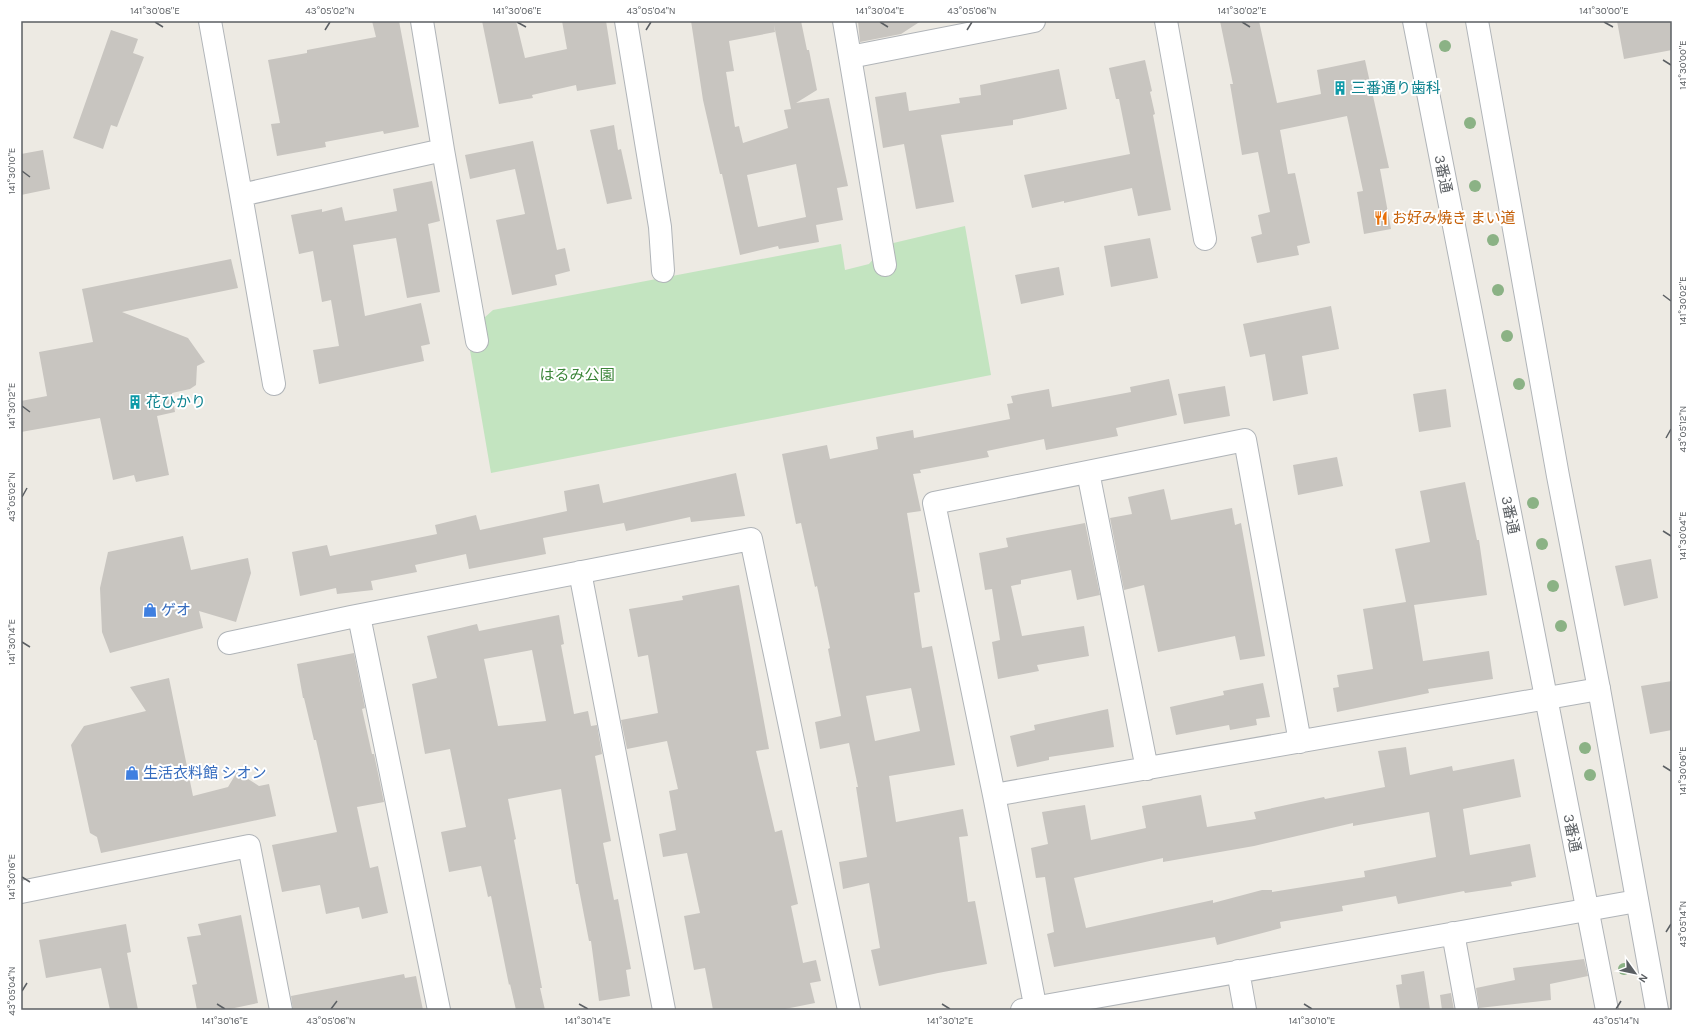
<svg xmlns="http://www.w3.org/2000/svg" width="1693" height="1031" viewBox="0 0 1693 1031" font-family="Karla,'Noto Sans JP',sans-serif">
<style>
.green{fill:#c3e4c0}
.building{fill:#c8c5c0;fill-rule:evenodd}
.lines{fill:none;stroke-linecap:round;stroke-linejoin:round}
.minor-casing{stroke:#b0b4b8;stroke-width:24}
.tertiary-casing{stroke:#b0b4b8;stroke-width:24}
.minor{stroke:#fff;stroke-width:22}
.tertiary{stroke:#fff;stroke-width:22}
.tree{fill:#8bb285}
.ticks{fill:none;stroke:#5b5f63;stroke-width:1.5}
.labels{text-anchor:middle;stroke-width:4;stroke-linejoin:round;paint-order:stroke}
.culture-label{font-size:15px;fill:#0d838f;stroke:#fff;text-anchor:start}
.street-label{font-size:15px;fill:#5b5f63;stroke:#fff}
.food-label{font-size:15px;fill:#c56008;stroke:#fff;text-anchor:start}
.park-label{font-size:15px;fill:#3b8538;stroke:#fff}
.shop-label{font-size:15px;fill:#366cbe;stroke:#fff;text-anchor:start}
.neatline{fill:none;stroke:#5b5f63;stroke-width:1.5}
.ticks-label{font-size:10px;text-anchor:middle;fill:#5b5f63}
</style>
<rect width="100%" height="100%" fill="#edeae3"/>
<path class="green" d="M965,226L991,375L491,473L467,333L493,310L841,244L845,270L869,264L885,245Z"/>
<path class="building" d="M372,21H399L419,127L384,134L383,131L325,142L326,147L277,156L271,124L280,123L268,60L307,53V50L376,37Z
M482,21H516L525,58L567,49L562,21H606L616,84L577,91L576,85L532,95L533,98L499,104Z
M691,21H801L807,50H809L817,90L796,103L829,98L848,186L837,188L843,220L816,225L819,242L779,249L778,246L740,255L722,174H720L703,100ZM774,25L791,109L784,110L788,128L743,143L739,126L735,127L726,72L734,71L729,41L775,32ZM796,164L806,217L758,227L747,175Z
M858,21H921L901,34L860,42Z
M1220,21H1259L1277,103L1321,94L1317,70L1365,60L1389,168L1380,169L1391,229L1364,234L1357,192L1363,191L1347,116L1280,130L1288,174L1295,173L1310,243L1297,246L1299,255L1257,263L1251,237L1262,234L1258,215L1270,212L1258,152L1242,155L1230,84H1233Z
M1617,21H1672V50L1624,59Z
M111,30L138,39L133,53L144,57L117,127L111,125L103,149L73,138Z
M1145,60L1152,91L1150,92L1155,114L1153,115L1171,210L1138,216L1132,188L1064,203V201L1032,208L1024,175L1130,154L1119,99H1116L1109,68Z
M1059,69L1067,109L1013,120V125L941,135L954,202L916,209L904,144L883,148L875,97L906,92L909,111L960,103L959,98L981,95L980,85Z
M614,125L618,150L621,149L632,199L607,204L590,130Z
M533,141L557,250L565,248L570,271L555,275L557,285L512,295L496,220L525,214L515,169L470,179L465,155Z
M43,150L50,189L21,195V154Z
M432,181L440,221L428,224L440,292L407,298L396,238L353,245L365,316L421,303L430,344L421,346L424,361L319,384L313,350L339,346L331,300L322,302L313,251L299,254L291,215L322,209V212L342,207L345,221L397,211L393,189Z
M1150,238L1158,278L1111,287L1104,246Z
M231,259L238,288L122,312L188,338L205,362L197,366L196,385L190,389L172,393L175,412L157,416L169,475L136,482L134,475L113,480L100,418L21,432V401L47,396L39,352L93,342L82,289Z
M1059,267L1064,295L1021,304L1015,275Z
M1331,306L1339,349L1302,356L1308,394L1273,401L1265,354L1250,357L1243,324Z
M1169,379L1177,415L1116,428L1118,436L1046,450L1044,439L987,451L989,457L920,470L921,473L913,474L921,511L907,513L920,592L914,593L922,648L932,646L955,765L889,776L896,822L963,809L968,836L959,837L968,902L975,901L987,964L938,973L879,986L871,950L880,948L869,883L843,889L839,862L867,857L856,787H858L849,743L820,749L815,722L841,716L828,649L830,648L817,586L815,587L801,523L796,524L782,454L827,445L830,459L878,449L876,437L913,430L914,438L1010,419L1007,404L1013,403L1011,396L1049,389L1052,407L1131,392L1130,387ZM911,688L920,731L875,741L866,696Z
M1225,386L1230,416L1184,424L1178,394Z
M1446,389L1451,427L1419,432L1413,394Z
M1337,457L1343,486L1298,495L1293,465Z
M736,473L745,516L691,522L690,517L626,531L624,523L543,538L546,554L469,569L466,554L415,565L417,572L371,581L373,590L337,594L336,588L300,596L292,552L327,545L330,556L437,534L435,525L476,515L480,530L567,511L564,491L599,484L603,503Z
M1465,482L1477,540H1479L1487,595L1414,605L1423,661L1489,651L1493,679L1428,689L1429,693L1337,712L1333,688L1339,687L1337,675L1373,669L1363,609L1406,602L1395,549L1430,542L1420,491Z
M1164,489L1171,520L1232,508L1235,525L1241,523L1265,656L1240,660L1235,636L1158,652L1144,585L1124,590L1110,518L1132,514L1128,497Z
M1085,523L1100,595L1077,600L1071,570L1021,580V584L1011,586L1022,636L1084,626L1089,656L1037,665L1039,671L998,679L992,642L1000,640L992,589L985,590L979,553L1008,547L1006,538Z
M183,536L191,570L248,558L251,573L236,622L199,611L203,628L110,653L102,632L100,588L108,552Z
M1651,559L1658,598L1624,606L1615,566Z
M739,585L769,749L756,751L775,832L782,830L798,904L791,906L803,963L816,960L821,981L810,983L815,1003L780,1010H713L705,968L694,970L684,916L700,913L687,853L663,857L659,834L676,830L669,791L678,789L667,741L627,749L621,720L658,713L648,655L638,657L629,609L683,600L682,596Z
M559,615L564,644L561,645L574,714L588,711L591,726L597,725L602,754L595,756L611,841L603,843L614,900L618,899L631,969L626,970L630,996L599,1001L591,941H589L578,884H576L561,789L508,799L516,839L514,840L542,988H540L545,1010H516L510,984L509,985L491,896L488,897L481,866L449,872L441,832L466,827L450,749L425,754L412,684L437,678L427,636L477,624L479,631ZM532,650L546,721L498,726L484,659Z
M354,653L365,708L362,709L372,754H374L384,802L357,807L370,868L378,866L388,913L362,919L359,907L326,914L320,885L282,892L272,845L337,832L316,740H314L304,698H303L297,664Z
M169,678L193,796L228,787L237,772L259,786L269,784L276,816L101,853L97,837L90,833L71,745L84,726L146,711L130,687Z
M1672,681V730L1650,734L1641,686Z
M1263,683L1270,717L1256,719L1257,725L1230,730L1229,725L1176,735L1170,707L1224,695L1223,691Z
M1108,709L1114,747L1049,757V760L1017,767L1010,736L1035,730L1034,725Z
M1406,747L1410,775L1452,766L1453,771L1514,759L1521,797L1463,809L1470,855L1530,844L1536,877L1511,882L1512,886L1465,893L1464,891L1398,904L1396,896L1342,906L1343,911L1280,922L1281,928L1217,945L1215,937L1054,967L1047,934L1054,932L1045,877L1036,878L1031,848L1048,844L1042,812L1085,805L1091,840L1146,828L1142,806L1201,795L1207,827L1256,819L1254,812L1324,797L1325,799L1385,787L1378,751ZM1429,812L1436,857L1364,871L1365,877L1272,892V890H1262L1213,903V900L1086,928L1074,878L1163,858V862L1254,846L1353,823V826Z
M241,915L258,1003L225,1010H197L192,985L197,984L187,937L201,935L198,924Z
M126,924L131,952L127,953L138,1010H110L101,968L46,978L39,940Z
M1584,959L1588,976L1550,984L1551,1000L1479,1008L1476,988L1515,980L1513,968Z
M1424,971L1430,1010H1400L1396,985L1402,984L1401,975Z
M404,974L405,978L416,976L423,1010H293L291,996Z
M1451,993L1454,1010H1442L1440,995Z"/>
<g class="lines">
<defs>
<path id="minor" d="M210,21L241,195L443,150
M422,21L443,150L477,341
M626,21L660,227L663,271
M844,21L885,265
M1166,21L1205,239
M850,57L1034,21
M241,195L274,384
M1088,472L1147,769
M580,572L664,1010
M359,616L439,1010
M229,643L351,617L751,539L849,1010
M994,795L1599,689
M21,892L249,846L281,1010
M1453,933L1467,1010
M1238,971L1245,1010
M1022,1010L1637,901
M1036,1010L994,795L934,503L1245,440L1300,742"/>
<path id="tertiary" d="M1414,21L1607,1010
M1477,21L1558,476L1599,689L1657,1010"/>
</defs>
<use href="#minor" class="minor-casing"/>
<use href="#tertiary" class="tertiary-casing"/>
<use href="#minor" class="minor"/>
<use href="#tertiary" class="tertiary"/>
</g>
<g class="tree">
<circle cx="1445" cy="46" r="6"/>
<circle cx="1470" cy="123" r="6"/>
<circle cx="1475" cy="186" r="6"/>
<circle cx="1493" cy="240" r="6"/>
<circle cx="1498" cy="290" r="6"/>
<circle cx="1507" cy="336" r="6"/>
<circle cx="1519" cy="384" r="6"/>
<circle cx="1533" cy="503" r="6"/>
<circle cx="1542" cy="544" r="6"/>
<circle cx="1553" cy="586" r="6"/>
<circle cx="1561" cy="626" r="6"/>
<circle cx="1585" cy="748" r="6"/>
<circle cx="1590" cy="775" r="6"/>
<circle cx="1624" cy="969" r="6"/>
</g>
<path class="ticks" d="M155,22L163,27M517,22L526,27M880,22L888,27M1242,22L1250,27M1604,22L1613,27M325,30L330,22M646,30L651,22M967,30L972,22M1663,60L1671,65M22,171L30,177M1663,295L1671,301M22,406L30,412M1666,438L1671,429M22,497L27,488M1663,531L1671,536M22,642L30,647M1663,766L1671,771M22,877L30,882M1666,932L1671,924M22,991L27,983M217,1004L225,1009M579,1004L588,1009M942,1004L950,1009M1304,1004L1312,1009M331,1009L337,1001M1616,1009L1621,1001"/>
<defs>
<symbol id="building-bare" viewBox="-9 -9 18 18"><path d="M-4-6H4V6H1V3H-1V6H-4ZM-2.5-4.3h1.7v1.8h-1.7ZM.8-4.3h1.7v1.8H.8ZM-2.5-1h1.7V.8h-1.7ZM.8-1h1.7V.8H.8Z" fill="#0f9aa8" stroke="#fff" stroke-width="2.5" paint-order="stroke"/></symbol>
<symbol id="restaurant-bare" viewBox="-9 -9 18 18"><path d="M-5-6h1v4h1v-4h1v4h1v-4h1v5L-1.5 .5V6h-2V.5L-5-1ZM5-6V6H3V1.5H1.5Q1.5-4 5-6Z" fill="#e8710a" stroke="#fff" stroke-width="2.5" paint-order="stroke"/></symbol>
<symbol id="shop-bare" viewBox="-9 -9 18 18"><path d="M-5-2.5h2.3a2.7 3.5 0 0 1 5.4 0H5L5.5 6h-11ZM-1.5-2.5h3a1.5 2.3 0 0 0-3 0Z" fill="#3f7fe0" stroke="#fff" stroke-width="2.5" paint-order="stroke"/></symbol>
</defs>
<g fill-rule="evenodd">
<use href="#building-bare" x="1330" y="78" width="20" height="20"/>
<use href="#restaurant-bare" x="1371" y="208" width="20" height="20"/>
<use href="#building-bare" x="125" y="392" width="20" height="20"/>
<use href="#shop-bare" x="140" y="600" width="20" height="20"/>
<use href="#shop-bare" x="122" y="763" width="20" height="20"/>
</g>
<g class="labels">
<g class="culture-label">
<text x="1351" y="93">三番通り歯科</text>
<text x="146" y="407">花ひかり</text>
</g>
<g class="street-label">
<text transform="translate(1443 174) rotate(79)" y="5">3番通</text>
<text transform="translate(1510 515) rotate(79)" y="5">3番通</text>
<text transform="translate(1572 833) rotate(79)" y="5">3番通</text>
</g>
<g class="food-label">
<text x="1392" y="223">お好み焼き まい道</text>
</g>
<g class="park-label">
<text x="577" y="380">はるみ公園</text>
</g>
<g class="shop-label">
<text x="161" y="615">ゲオ</text>
<text x="143" y="778">生活衣料館 シオン</text>
</g>
</g>
<rect width="1693" height="1031" fill="none" stroke="#ffffff" stroke-width="44"/>
<g transform="translate(1635 973) rotate(123)" stroke="#ffffff" stroke-width="3" paint-order="stroke">
<path d="M0-3L7 15L0 10L-7 15Z" fill="#5b5f63"/>
<text y="-6" font-size="11" font-weight="bold" text-anchor="middle" fill="#5b5f63">N</text>
</g>
<rect x="22" y="22" width="1649" height="987" class="neatline"/>
<g class="ticks-label">
<text x="155" y="14">141°30'08"E</text>
<text x="330" y="14">43°05'02"N</text>
<text x="517" y="14">141°30'06"E</text>
<text x="651" y="14">43°05'04"N</text>
<text x="880" y="14">141°30'04"E</text>
<text x="972" y="14">43°05'06"N</text>
<text x="1242" y="14">141°30'02"E</text>
<text x="1604" y="14">141°30'00"E</text>
<text transform="translate(1682 65) rotate(-90)" y="4">141°30'00"E</text>
<text transform="translate(11 171) rotate(-90)" y="4">141°30'10"E</text>
<text transform="translate(1682 301) rotate(-90)" y="4">141°30'02"E</text>
<text transform="translate(11 406) rotate(-90)" y="4">141°30'12"E</text>
<text transform="translate(1682 429) rotate(-90)" y="4">43°05'12"N</text>
<text transform="translate(11 497) rotate(-90)" y="4">43°05'02"N</text>
<text transform="translate(1682 536) rotate(-90)" y="4">141°30'04"E</text>
<text transform="translate(11 642) rotate(-90)" y="4">141°30'14"E</text>
<text transform="translate(1682 771) rotate(-90)" y="4">141°30'06"E</text>
<text transform="translate(11 877) rotate(-90)" y="4">141°30'16"E</text>
<text transform="translate(1682 924) rotate(-90)" y="4">43°05'14"N</text>
<text transform="translate(11 991) rotate(-90)" y="4">43°05'04"N</text>
<text x="225" y="1024">141°30'16"E</text>
<text x="331" y="1024">43°05'06"N</text>
<text x="588" y="1024">141°30'14"E</text>
<text x="950" y="1024">141°30'12"E</text>
<text x="1312" y="1024">141°30'10"E</text>
<text x="1616" y="1024">43°05'14"N</text>
</g>
</svg>
